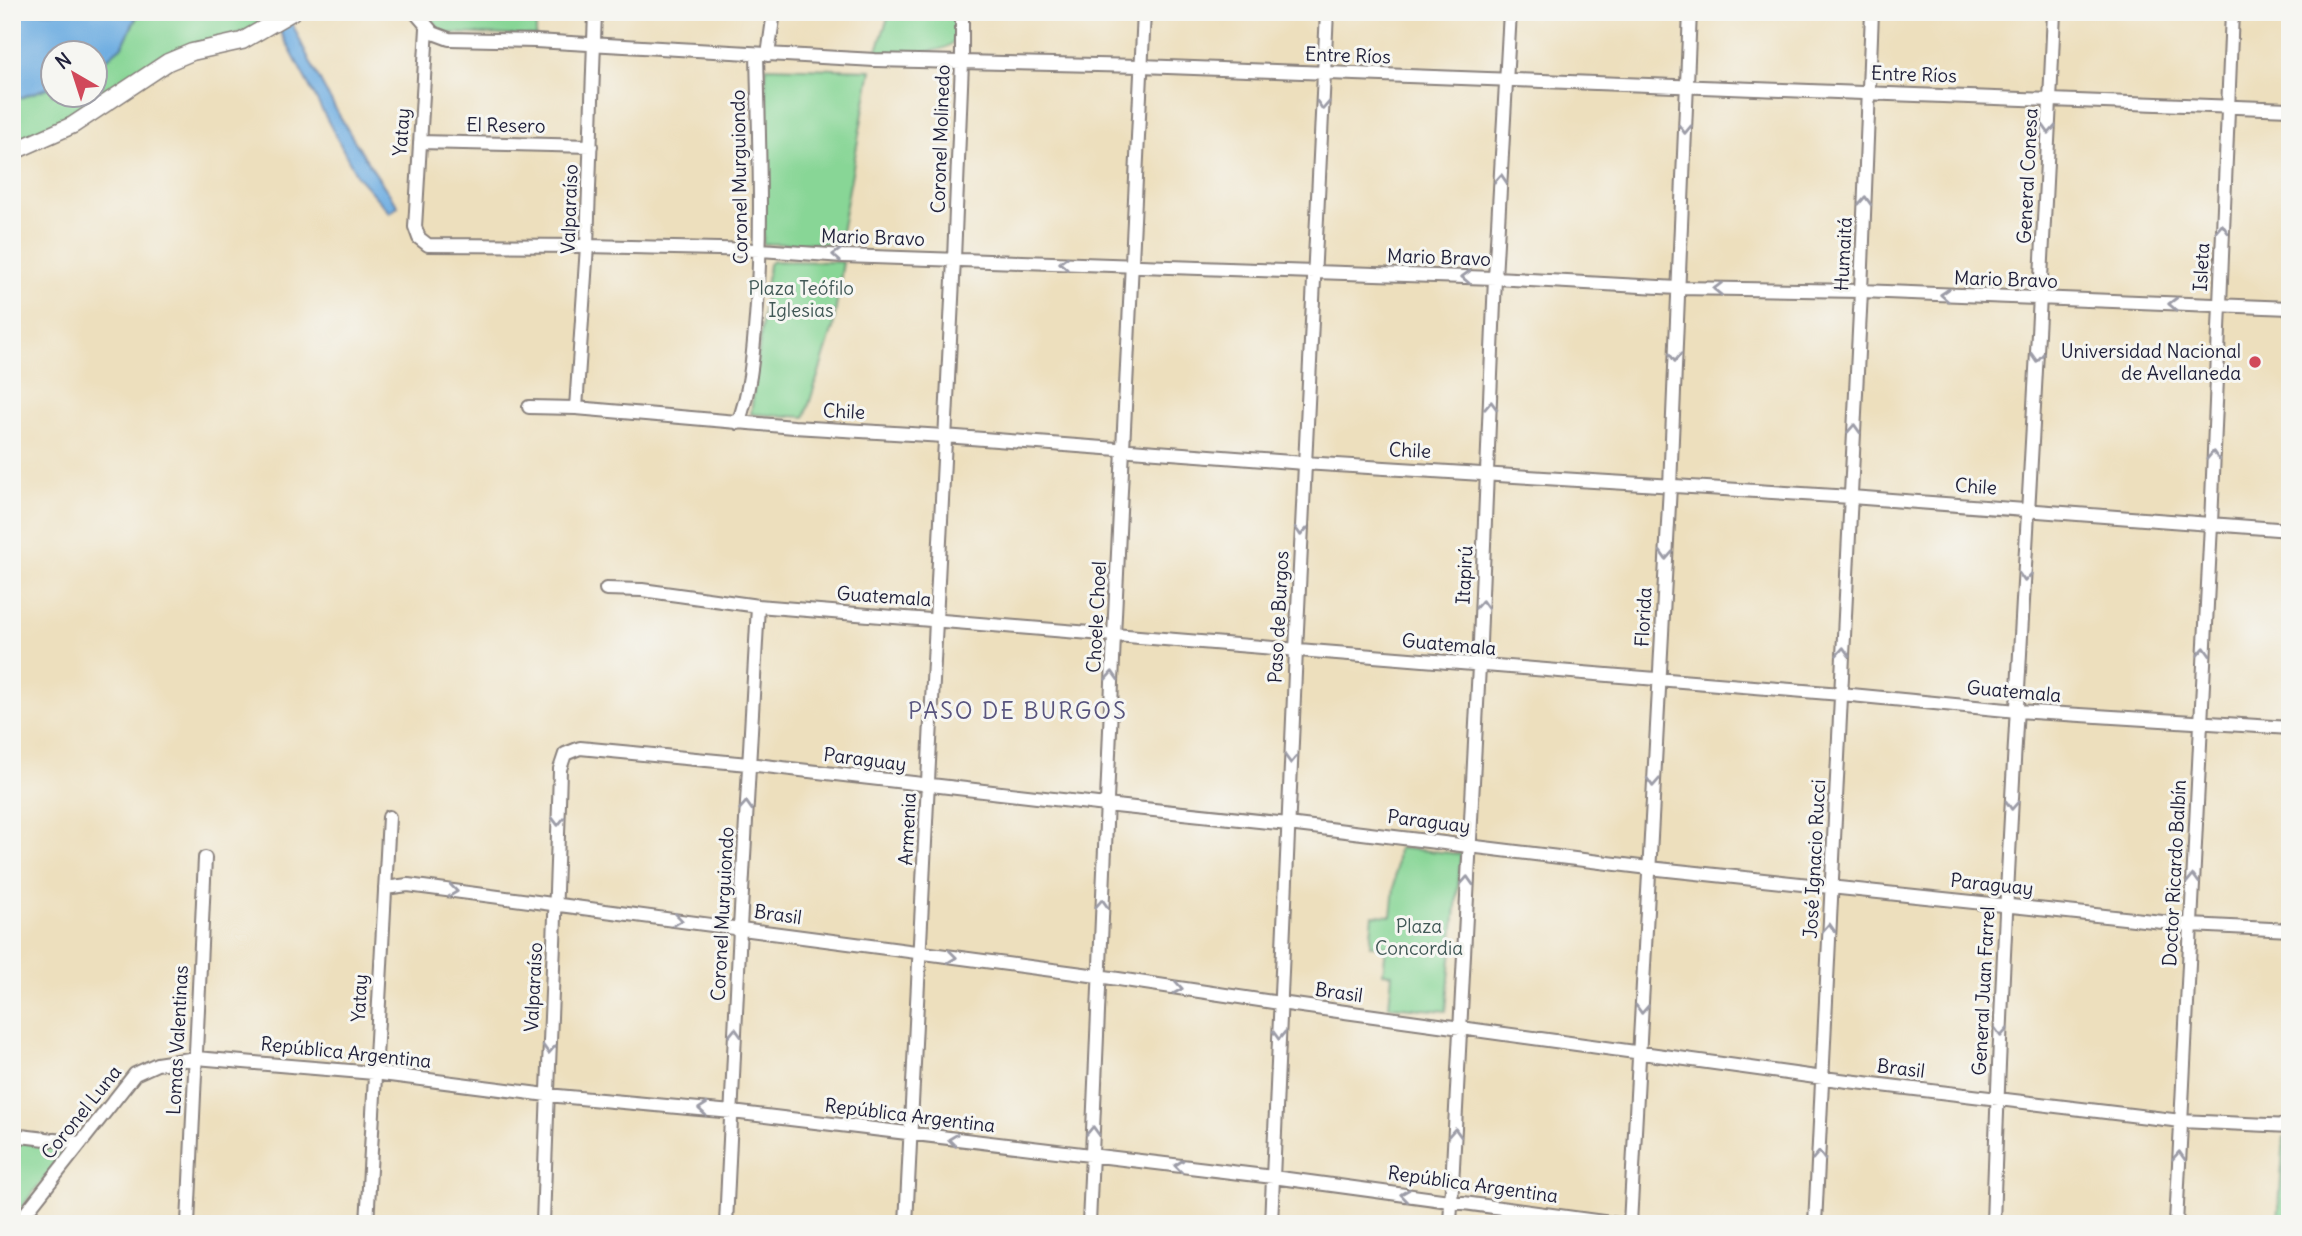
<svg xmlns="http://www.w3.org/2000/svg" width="2302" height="1236" viewBox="0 0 2302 1236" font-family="Delius,sans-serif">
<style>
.green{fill:#88d696;stroke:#557c68;stroke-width:2}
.water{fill:#6eade1;stroke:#48688e;stroke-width:2}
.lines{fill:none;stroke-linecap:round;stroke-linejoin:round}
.minor-casing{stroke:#88807c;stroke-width:16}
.tertiary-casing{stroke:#88807c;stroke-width:19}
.minor{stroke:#fff;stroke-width:12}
.tertiary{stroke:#fff;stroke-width:16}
.oneway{stroke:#9c9ca7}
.poi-dot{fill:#d1495b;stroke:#f6f6f2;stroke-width:2.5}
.labels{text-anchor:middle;stroke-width:6;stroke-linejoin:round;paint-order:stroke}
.street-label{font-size:19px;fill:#22223b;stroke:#f6f6f2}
.park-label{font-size:19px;fill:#415856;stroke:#f6f6f2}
.poi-label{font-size:19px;fill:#22223b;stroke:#f6f6f2;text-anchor:end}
.quarter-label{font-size:23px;letter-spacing:2px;fill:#59557e;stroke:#f6f6f2}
</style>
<rect width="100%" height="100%" fill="#f6f6f2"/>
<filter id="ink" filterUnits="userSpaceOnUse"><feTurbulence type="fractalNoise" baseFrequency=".0143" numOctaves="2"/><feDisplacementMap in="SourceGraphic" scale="14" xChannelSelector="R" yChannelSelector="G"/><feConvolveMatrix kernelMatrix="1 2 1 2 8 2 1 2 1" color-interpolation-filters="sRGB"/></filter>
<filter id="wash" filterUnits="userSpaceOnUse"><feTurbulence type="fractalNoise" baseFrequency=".00686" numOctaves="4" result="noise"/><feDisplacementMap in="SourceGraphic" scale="28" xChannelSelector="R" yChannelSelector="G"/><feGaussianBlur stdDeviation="1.57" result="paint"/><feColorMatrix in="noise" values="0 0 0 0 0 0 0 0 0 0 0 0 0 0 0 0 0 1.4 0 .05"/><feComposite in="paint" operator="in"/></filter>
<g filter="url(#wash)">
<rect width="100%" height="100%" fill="#eddfbd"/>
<path class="green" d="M270,12L272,15L251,29L223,39L12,147V101L52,86V94H94L95,68L123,45L139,13Z
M425,12H521L536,24V36L448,33L440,30Z
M890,12H955C955,20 957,32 954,40C948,56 893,53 876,53Z
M766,67L871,70L839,243L763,244Z
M773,261L843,262L833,328L805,417L751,414L769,264Z
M1398,848L1461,854L1446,1011L1389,1006L1392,974L1383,973L1386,946L1370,945L1373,915L1391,916Z
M2284,1137L2290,1138V1221L2278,1222Z
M18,1142L55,1146L61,1157L17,1213L12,1212L15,1144Z"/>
<path class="water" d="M12,12H143L138,13L123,45L97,67L95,68L94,52H52V86L12,101Z
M270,12H287C317,81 354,145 398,206L390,213L357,176Z"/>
</g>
<g filter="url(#ink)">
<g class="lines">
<defs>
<path id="minor" d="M415,12L433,33L449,39L535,41L875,60L1141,66L2290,109
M427,28L415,227L419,238L428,245L587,246L761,250L843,256L1495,278L1678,288L1861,291L2290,308
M768,55L774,12
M420,142L591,146
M529,407L576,408L794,427L944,436L1304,463L1851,497L2290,530
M576,408L587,246L595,12
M738,423C751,389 753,353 756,318C763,230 759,142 757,54
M606,589L642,590L758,606L1841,694L2017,711L2290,728
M385,888L408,885L1098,976L1280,1003L1823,1078L2181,1121L2290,1126
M12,1135L80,1143
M17,1224L135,1074L157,1064L196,1058L374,1073L547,1095L732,1112L1273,1177L1618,1224
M188,1224L205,858
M367,1224L389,817
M543,1224C548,1072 556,920 560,769L565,754L580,748L748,764L1106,805L1288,824L1649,868L2191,925L2290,930
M726,1224L740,928L758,606
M906,1224L954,259L962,62V12
M1089,1224L1114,636L1144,12
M1271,1224L1296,650L1327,12
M1450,1224L1479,666L1495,278L1510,12
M1630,1224L1670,486L1690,12
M1815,1224L1861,291L1872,12
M1993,1224C2006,820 2037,416 2054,12
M2176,1224L2211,524L2232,12"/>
<path id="tertiary" d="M12,152L73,125L168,62L192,52L242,41L292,12"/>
</defs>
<use href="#minor" class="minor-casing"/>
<use href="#tertiary" class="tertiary-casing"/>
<use href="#minor" class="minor"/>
<use href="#tertiary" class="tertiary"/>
</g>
<defs><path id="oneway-chevron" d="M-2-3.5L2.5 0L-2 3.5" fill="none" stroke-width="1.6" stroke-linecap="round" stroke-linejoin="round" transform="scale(1.75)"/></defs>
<g class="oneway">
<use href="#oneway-chevron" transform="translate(1323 105) rotate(93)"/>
<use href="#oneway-chevron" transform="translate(1685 129) rotate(92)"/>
<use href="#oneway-chevron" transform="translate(2049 129) rotate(93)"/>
<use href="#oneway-chevron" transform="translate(1501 179) rotate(-86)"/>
<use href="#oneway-chevron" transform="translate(1865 201) rotate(-87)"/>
<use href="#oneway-chevron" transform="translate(2222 229) rotate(-87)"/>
<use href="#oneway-chevron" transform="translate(837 255) rotate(-177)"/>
<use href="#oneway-chevron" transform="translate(1064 263) rotate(-178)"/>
<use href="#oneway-chevron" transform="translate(1466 277) rotate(-178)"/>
<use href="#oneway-chevron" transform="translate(1718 289) rotate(-179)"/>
<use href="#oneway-chevron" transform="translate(1945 295) rotate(-177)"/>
<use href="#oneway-chevron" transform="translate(2173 304) rotate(-178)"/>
<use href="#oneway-chevron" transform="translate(1675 357) rotate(92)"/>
<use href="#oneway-chevron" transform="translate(2037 357) rotate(93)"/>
<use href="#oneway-chevron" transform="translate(1491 406) rotate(-88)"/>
<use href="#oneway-chevron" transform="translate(1854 429) rotate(-87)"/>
<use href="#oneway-chevron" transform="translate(2213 456) rotate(-88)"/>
<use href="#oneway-chevron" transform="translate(1301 531) rotate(93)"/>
<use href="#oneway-chevron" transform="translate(1666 555) rotate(93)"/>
<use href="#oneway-chevron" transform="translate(2025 577) rotate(93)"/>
<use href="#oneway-chevron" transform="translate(1482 605) rotate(-87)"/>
<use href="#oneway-chevron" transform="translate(1843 652) rotate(-87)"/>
<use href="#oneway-chevron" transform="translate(2204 652) rotate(-87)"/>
<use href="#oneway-chevron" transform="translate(1112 676) rotate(-87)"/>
<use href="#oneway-chevron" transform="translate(1291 759) rotate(92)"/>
<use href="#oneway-chevron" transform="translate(1653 782) rotate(93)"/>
<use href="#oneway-chevron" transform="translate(2012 805) rotate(93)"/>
<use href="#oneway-chevron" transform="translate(746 806) rotate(-87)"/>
<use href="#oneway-chevron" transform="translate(558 821) rotate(91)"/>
<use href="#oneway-chevron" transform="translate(2193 879) rotate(-88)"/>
<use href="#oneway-chevron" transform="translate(1467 881) rotate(-87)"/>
<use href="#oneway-chevron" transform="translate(453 891) rotate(7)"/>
<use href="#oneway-chevron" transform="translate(1102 904) rotate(-87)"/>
<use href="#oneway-chevron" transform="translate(678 920) rotate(8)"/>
<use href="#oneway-chevron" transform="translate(1829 928) rotate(-87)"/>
<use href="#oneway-chevron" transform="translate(952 957) rotate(7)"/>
<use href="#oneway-chevron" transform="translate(1178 988) rotate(9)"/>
<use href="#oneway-chevron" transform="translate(1642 1009) rotate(93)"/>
<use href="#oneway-chevron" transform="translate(2001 1032) rotate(93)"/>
<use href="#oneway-chevron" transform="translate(735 1033) rotate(-88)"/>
<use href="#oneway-chevron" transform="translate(1279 1035) rotate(92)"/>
<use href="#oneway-chevron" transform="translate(549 1049) rotate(93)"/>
<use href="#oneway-chevron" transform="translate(703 1109) rotate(-175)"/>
<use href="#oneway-chevron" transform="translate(1093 1131) rotate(-88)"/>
<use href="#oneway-chevron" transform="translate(1455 1133) rotate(-87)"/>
<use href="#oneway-chevron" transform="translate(953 1140) rotate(-173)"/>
<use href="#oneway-chevron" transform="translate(1819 1156) rotate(-87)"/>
<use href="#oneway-chevron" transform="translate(2179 1156) rotate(-87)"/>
<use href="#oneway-chevron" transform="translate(1179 1166) rotate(-174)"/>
<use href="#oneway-chevron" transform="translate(1405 1195) rotate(-172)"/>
</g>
</g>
<circle class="poi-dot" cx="2255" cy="362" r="7"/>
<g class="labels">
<g class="street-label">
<text transform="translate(1348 55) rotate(2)" y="7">Entre Ríos</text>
<text transform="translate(1914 74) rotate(2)" y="7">Entre Ríos</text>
<text transform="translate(506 125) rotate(1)" y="7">El Resero</text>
<text transform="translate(401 132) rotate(-86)" y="7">Yatay</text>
<text transform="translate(940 139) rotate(-88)" y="7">Coronel Molinedo</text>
<text transform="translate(2027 176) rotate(-87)" y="7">General Conesa</text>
<text transform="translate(739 177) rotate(-91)" y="7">Coronel Murguiondo</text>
<text transform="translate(569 209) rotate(-88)" y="7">Valparaíso</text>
<text transform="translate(873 237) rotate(2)" y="7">Mario Bravo</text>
<text transform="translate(1843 254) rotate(-87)" y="7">Humaitá</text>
<text transform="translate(1439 257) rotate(2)" y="7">Mario Bravo</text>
<text transform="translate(2201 267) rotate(-87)" y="7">Isleta</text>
<text transform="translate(2006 279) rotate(2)" y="7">Mario Bravo</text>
<text transform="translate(844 411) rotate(3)" y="7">Chile</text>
<text transform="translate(1410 450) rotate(3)" y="7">Chile</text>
<text transform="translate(1976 486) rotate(4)" y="7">Chile</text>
<text transform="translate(1464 575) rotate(-87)" y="7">Itapirú</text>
<text transform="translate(884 596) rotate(4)" y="7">Guatemala</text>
<text transform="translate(1096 617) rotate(-87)" y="7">Choele Choel</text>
<text transform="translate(1278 617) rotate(-87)" y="7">Paso de Burgos</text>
<text transform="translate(1643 617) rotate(-87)" y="7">Florida</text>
<text transform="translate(1449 644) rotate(5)" y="7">Guatemala</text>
<text transform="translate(2014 691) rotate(5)" y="7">Guatemala</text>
<text transform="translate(865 759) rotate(7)" y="7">Paraguay</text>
<text transform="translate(1429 821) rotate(7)" y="7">Paraguay</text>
<text transform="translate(907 829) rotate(-87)" y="7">Armenia</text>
<text transform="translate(1814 859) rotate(-87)" y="7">José Ignacio Rucci</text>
<text transform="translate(2174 873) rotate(-87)" y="7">Doctor Ricardo Balbín</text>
<text transform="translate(1992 884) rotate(6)" y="7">Paraguay</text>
<text transform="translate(722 914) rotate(-87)" y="7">Coronel Murguiondo</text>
<text transform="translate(778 914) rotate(8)" y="7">Brasil</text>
<text transform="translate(533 987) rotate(-87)" y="7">Valparaíso</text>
<text transform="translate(1983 991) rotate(-87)" y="7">General Juan Farrel</text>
<text transform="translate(1339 992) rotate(8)" y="7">Brasil</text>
<text transform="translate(359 998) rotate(-87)" y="7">Yatay</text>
<text transform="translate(177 1040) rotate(-87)" y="7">Lomas Valentinas</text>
<text transform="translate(346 1052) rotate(6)" y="7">República Argentina</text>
<text transform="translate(1901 1068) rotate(7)" y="7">Brasil</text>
<text transform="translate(81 1112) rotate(-51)" y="7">Coronel Luna</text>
<text transform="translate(910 1115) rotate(7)" y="7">República Argentina</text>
<text transform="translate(1473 1184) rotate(8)" y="7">República Argentina</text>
</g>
<g class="park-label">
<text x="801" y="295">Plaza Teófilo<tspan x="801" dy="22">Iglesias</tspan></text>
<text x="1419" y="933">Plaza<tspan x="1419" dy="22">Concordia</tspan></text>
</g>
<g class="poi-label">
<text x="2241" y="358">Universidad Nacional<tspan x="2241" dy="22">de Avellaneda</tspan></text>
</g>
<g class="quarter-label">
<text x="1018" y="719">PASO DE BURGOS</text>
</g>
</g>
<rect width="2302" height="1236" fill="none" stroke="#f6f6f2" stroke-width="42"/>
<g transform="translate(74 74) rotate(321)"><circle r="33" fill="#f6f6f2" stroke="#a1a1a9" stroke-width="2"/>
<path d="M0-5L12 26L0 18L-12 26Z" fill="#d1495b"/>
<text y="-10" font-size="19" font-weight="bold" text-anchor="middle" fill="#22223b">N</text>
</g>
</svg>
